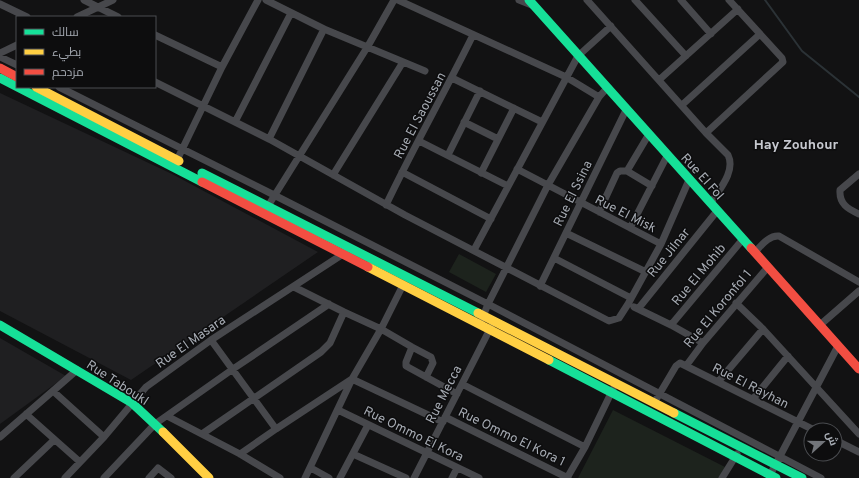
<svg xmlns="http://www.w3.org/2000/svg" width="859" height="478" viewBox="0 0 859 478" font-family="Overpass,Cairo,sans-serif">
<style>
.built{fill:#1f1f21}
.green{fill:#1d231d}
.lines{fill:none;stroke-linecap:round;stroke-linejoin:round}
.stream{stroke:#2b3236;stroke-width:2}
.street{stroke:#47484c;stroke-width:7}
.fast{stroke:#16e098;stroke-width:9}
.slow{stroke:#ffcf43;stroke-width:9}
.jam{stroke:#f24e42;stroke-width:9}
.labels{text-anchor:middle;stroke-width:3;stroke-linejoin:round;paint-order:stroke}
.street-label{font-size:13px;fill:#a5aab2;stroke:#0d0d0e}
.neighbourhood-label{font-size:14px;font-weight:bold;fill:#c6c8cf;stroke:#0d0d0e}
</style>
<rect width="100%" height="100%" fill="#121213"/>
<path class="built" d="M0,93L172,174L318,252L131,380L0,311Z
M0,338L66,376L0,424Z"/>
<path class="green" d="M459,254L496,274L486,292L449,272Z
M613,410L725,467L719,478H578Z"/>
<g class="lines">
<path class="stream" d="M765,0L802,51L859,97"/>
<path class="street" d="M84,0L118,17
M266,0L324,29L425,71
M398,0L566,77L599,97
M519,0L534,6
M587,0L706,133L728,155C736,171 719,190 711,203
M635,0L686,56
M681,0L711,34
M0,4L27,17
M77,17L113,0
M155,35L222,67
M0,53L17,45
M0,57L17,65
M452,78L542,122
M659,80L738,9
M155,82L269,139L405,215L609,321L619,318L628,304L661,244L689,180
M59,87L274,195L488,304L821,478
M682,105L760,34
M235,122L291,13
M464,122L498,139
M706,133L783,62L782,58L729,0
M269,139L324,29
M419,141L508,186
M448,155L480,91
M177,160L222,67L258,0
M517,169L661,244
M627,171L652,186
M402,172L491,219
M481,173L514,108
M859,174L840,190C839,204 848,209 859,214
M333,175L403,62
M386,205C413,148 445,92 473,35
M268,206L368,46L394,0
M599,212L617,173L620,171H627L649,134
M630,228L667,156
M566,233L646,272
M474,250L578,56L611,26
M755,252C761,246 769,235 779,236L859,282
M554,258L631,298
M540,286L626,110
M294,287L344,312L381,329L412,347L431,357L433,363L426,377
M736,303L763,329L859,434
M634,307L671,325L703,343
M638,309L717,211
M482,319L488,304L548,185L599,97L607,88
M671,325L743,239
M820,325L859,291
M211,340L276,429
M412,347L406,362V366L457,394
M686,366L703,343L768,267
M718,382L763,329
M462,384L585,447
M53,391L104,437
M657,398L676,366L680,363L814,430
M753,399L788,356
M338,410L479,478
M26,414L80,462
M167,416L240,454L280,478
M445,417L568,478
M202,434L321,352L330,343L344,312
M0,437L77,370
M835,440L859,452
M240,454L276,429L352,379L443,422
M353,454L406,478
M311,468L329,478
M770,475L838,346
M14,478L54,440
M65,478L104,437L146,387L211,340L343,254L345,252
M104,478L155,424L233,369L329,304
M149,478L158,468L171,478
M305,478L352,379L381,329L403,285
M340,478L368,425
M414,478L491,327
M452,478L457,468
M567,478L585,447L613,389
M722,478L737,454"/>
<path class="fast" d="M529,0L751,248
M0,78L202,182
M202,173L478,313
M0,325L132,403L163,432
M549,360L776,478
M674,413L802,478"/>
<path class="slow" d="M36,87L179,161
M368,267L549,360
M478,313L674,413
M163,432L209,478"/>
<path class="jam" d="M0,68L17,77
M202,182L368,267
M751,248L859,369"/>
</g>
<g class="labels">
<g class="street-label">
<text transform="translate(419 115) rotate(-62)" y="5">Rue El Saoussan</text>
<text transform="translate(703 176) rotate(48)" y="5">Rue El Fol</text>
<text transform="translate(572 193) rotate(-64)" y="5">Rue El Ssina</text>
<text transform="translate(626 213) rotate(27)" y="5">Rue El Misk</text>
<text transform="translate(668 252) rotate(-51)" y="5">Rue Jilnar</text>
<text transform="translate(698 274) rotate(-50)" y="5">Rue El Mohib</text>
<text transform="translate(717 308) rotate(-50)" y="5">Rue El Koronfol 1</text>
<text transform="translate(190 341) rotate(-35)" y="5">Rue El Masara</text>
<text transform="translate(118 382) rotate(33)" y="5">Rue Taboukl</text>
<text transform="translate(751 385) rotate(27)" y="5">Rue El Rayhan</text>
<text transform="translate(443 394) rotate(-63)" y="5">Rue Mecca</text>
<text transform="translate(414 433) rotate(26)" y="5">Rue Ommo El Kora</text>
<text transform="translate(512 436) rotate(26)" y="5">Rue Ommo El Kora 1</text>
</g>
<g class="neighbourhood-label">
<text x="796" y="149">Hay Zouhour</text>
</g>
</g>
<rect x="16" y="16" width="140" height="72" fill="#0d0d0e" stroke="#4a4c50"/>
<rect x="24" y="29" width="20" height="6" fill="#16e098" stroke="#4a4c50"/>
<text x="52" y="36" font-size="12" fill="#a5aab2">سالك</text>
<rect x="24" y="49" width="20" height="6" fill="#ffcf43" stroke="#4a4c50"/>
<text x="52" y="56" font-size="12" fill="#a5aab2">بطيء</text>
<rect x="24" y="69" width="20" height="6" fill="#f24e42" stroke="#4a4c50"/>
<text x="52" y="76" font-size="12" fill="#a5aab2">مزدحم</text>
<g transform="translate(823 442) rotate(69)"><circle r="19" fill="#0d0d0e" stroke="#4a4c50"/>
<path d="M0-3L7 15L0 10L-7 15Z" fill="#72757a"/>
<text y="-6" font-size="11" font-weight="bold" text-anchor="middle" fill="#a5aab2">ش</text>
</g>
</svg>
